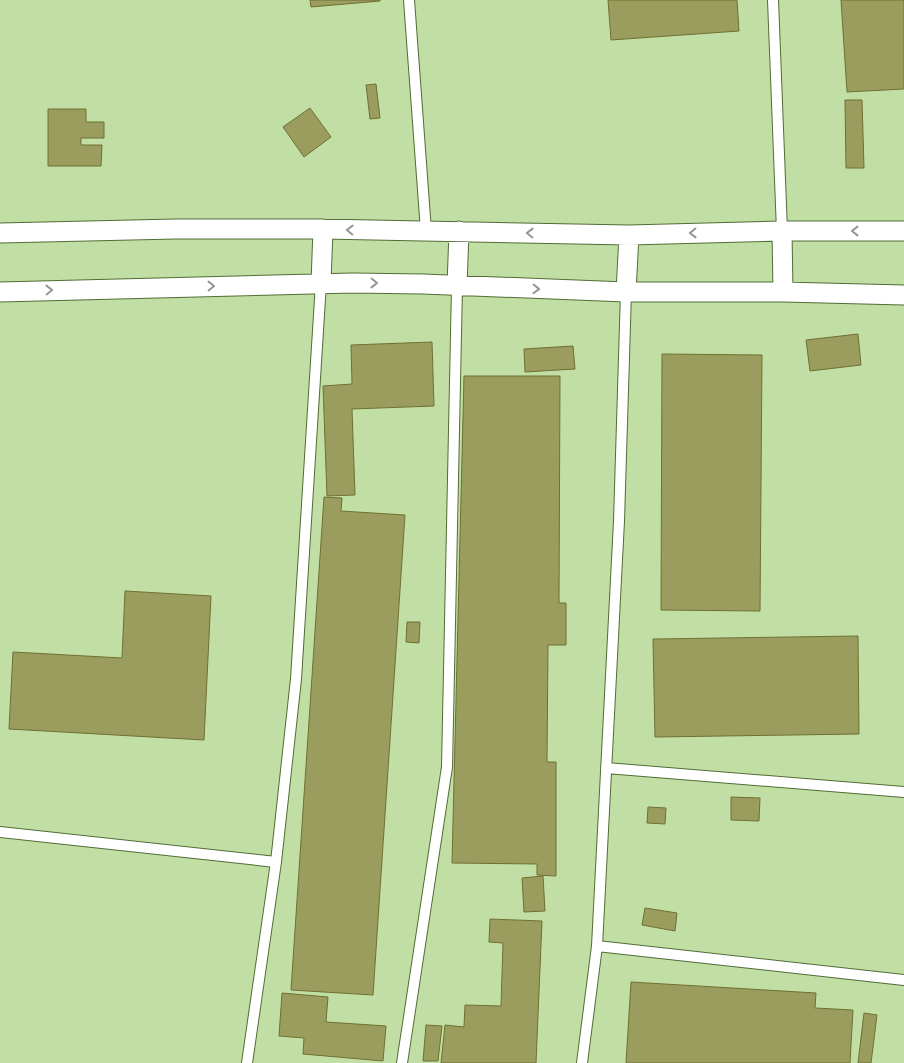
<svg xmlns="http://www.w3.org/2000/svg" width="904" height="1063" viewBox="0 0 904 1063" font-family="'Asap Condensed',sans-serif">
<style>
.building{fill:#9b9d5f;stroke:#6f7032}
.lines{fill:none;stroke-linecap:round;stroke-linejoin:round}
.service-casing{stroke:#526c36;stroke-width:12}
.minor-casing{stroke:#526c36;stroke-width:21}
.service{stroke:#fff;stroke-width:10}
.minor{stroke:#fff;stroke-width:19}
.oneway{stroke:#93988e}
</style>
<rect width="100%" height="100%" fill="#c1dfa4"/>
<path class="building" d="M310,0H380V1L311,7Z
M608,0H737L739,31L611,40Z
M841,0H904V89L847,92Z
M376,84L380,118L370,119L366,85Z
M845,100H862L864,168H846Z
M310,108L331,137L304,157L283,127Z
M48,109H86V122H104V138H81V145H102L101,166H48Z
M858,334L861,365L810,371L806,340Z
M432,342L434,406L352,409L355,495L327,496L323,386L352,384L351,345Z
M573,346L575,369L525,372L524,349Z
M662,354L762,355L760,611L661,610Z
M464,376H560L559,603H566V645H548L547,762H556V876L537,875V864L452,863Z
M324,497L342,498L341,511L405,515L373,995L291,990Z
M125,591L211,596L204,740L9,729L13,652L122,658Z
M407,622H420L419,643L406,642Z
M858,636L859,734L655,737L653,639Z
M731,797L760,798L759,821L731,820Z
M648,807L666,808L665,824L647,823Z
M543,876L545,911L524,912L522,878Z
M645,908L677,913L675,931L642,925Z
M490,919L542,921L536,1063H441L445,1025L464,1027L465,1005L501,1006L503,943L489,942Z
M631,982L816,993L815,1008L853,1010L850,1063H626Z
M282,993L328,997L326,1022L386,1026L383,1061L303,1054L304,1038L279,1036Z
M864,1013L877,1015L871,1063H858Z
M426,1025L442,1026L438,1061H423Z"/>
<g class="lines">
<defs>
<path id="service" d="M409,0L426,231
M773,0L782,231
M606,768L904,792
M0,832L276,862
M597,946L904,980
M247,1063L276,862L296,679L321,283
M402,1063L447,767L457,286
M582,1063L597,946L619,521L626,292"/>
<path id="minor" d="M782,231L783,292
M0,233L175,229H323L629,235L782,231H904
M321,283L323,229
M457,286L459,231
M0,292L352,283L423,284L626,292H783L904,295
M626,292L629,235"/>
</defs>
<use href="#service" class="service-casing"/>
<use href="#minor" class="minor-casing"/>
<use href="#service" class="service"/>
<use href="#minor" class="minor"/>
</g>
<defs><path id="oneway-chevron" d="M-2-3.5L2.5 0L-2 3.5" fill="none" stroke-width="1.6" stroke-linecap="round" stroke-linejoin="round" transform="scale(1.25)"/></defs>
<g class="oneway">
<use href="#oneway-chevron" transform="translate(350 230) rotate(-179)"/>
<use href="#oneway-chevron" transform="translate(855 231) rotate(180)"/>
<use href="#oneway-chevron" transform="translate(530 233) rotate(-179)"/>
<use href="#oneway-chevron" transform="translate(693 233) rotate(179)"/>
<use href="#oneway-chevron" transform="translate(374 283) rotate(1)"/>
<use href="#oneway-chevron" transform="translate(211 286) rotate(-1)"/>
<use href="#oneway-chevron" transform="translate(536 289) rotate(2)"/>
<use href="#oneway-chevron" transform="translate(49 290) rotate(-1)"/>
</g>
</svg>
